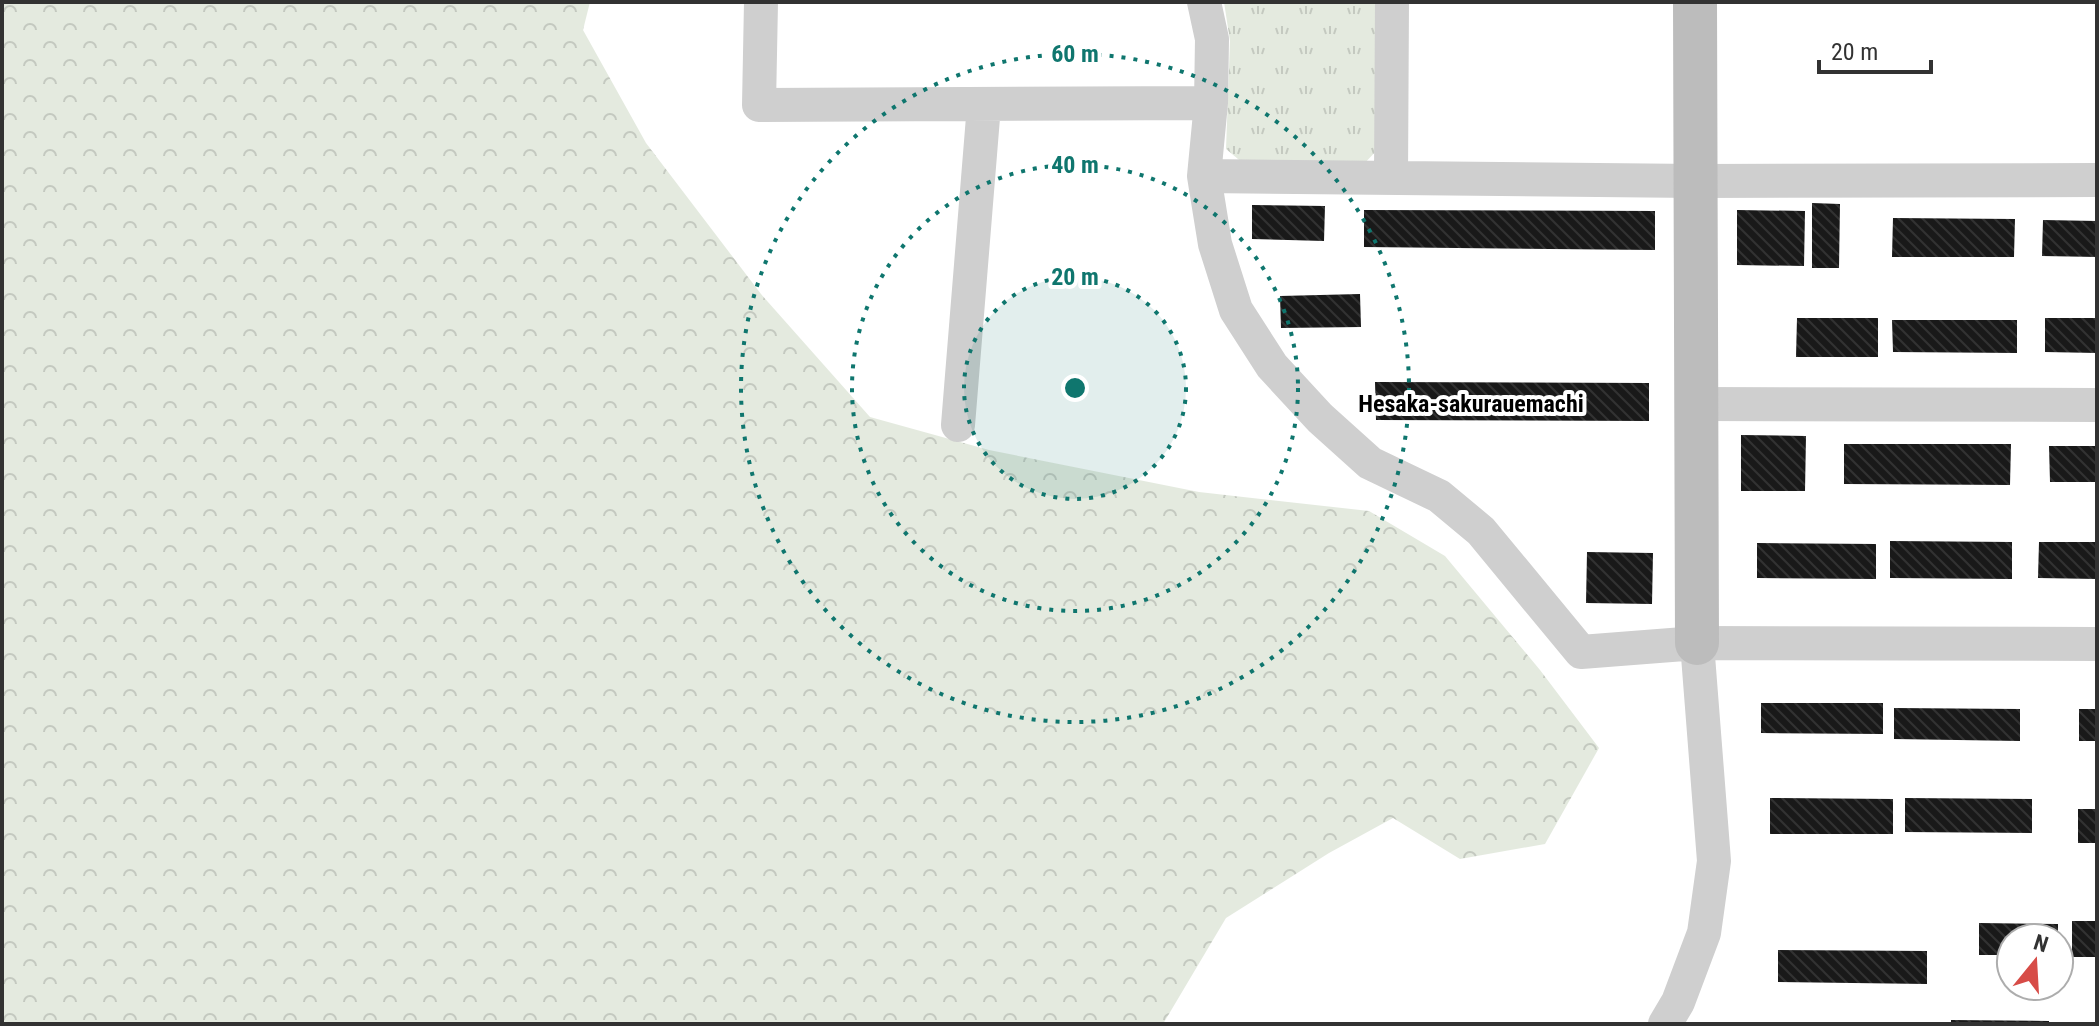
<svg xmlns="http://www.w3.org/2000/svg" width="2099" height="1026" viewBox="0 0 2099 1026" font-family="'Roboto Condensed',sans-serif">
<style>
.forest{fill:url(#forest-crowns)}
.park{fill:url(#park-tufts)}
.building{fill:url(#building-back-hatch)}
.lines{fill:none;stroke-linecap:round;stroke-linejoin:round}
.street{stroke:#cfcfcf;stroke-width:34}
.secondary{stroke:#bcbcbc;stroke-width:44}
.ring{fill:none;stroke:#0f766e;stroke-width:4;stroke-dasharray:4 8}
.labels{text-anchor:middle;stroke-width:8;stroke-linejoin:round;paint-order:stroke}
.neighbourhood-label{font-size:24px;font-weight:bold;fill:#000;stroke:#fff}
.centre{fill:#0f766e;stroke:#fff;stroke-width:4}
.ring-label{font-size:24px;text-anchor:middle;font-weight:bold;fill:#0f766e;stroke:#fff;stroke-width:8;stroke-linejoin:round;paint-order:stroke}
</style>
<defs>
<pattern id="forest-crowns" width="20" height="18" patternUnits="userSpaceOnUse" patternTransform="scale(2)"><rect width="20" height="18" fill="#e4eadf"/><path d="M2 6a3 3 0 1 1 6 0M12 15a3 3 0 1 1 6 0" fill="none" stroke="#c4c9c0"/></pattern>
<pattern id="park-tufts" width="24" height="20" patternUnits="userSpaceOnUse" patternTransform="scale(2)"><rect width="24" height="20" fill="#e4eadf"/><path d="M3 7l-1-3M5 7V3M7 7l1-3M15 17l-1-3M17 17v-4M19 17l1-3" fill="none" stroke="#c4c9c0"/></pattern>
<pattern id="building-back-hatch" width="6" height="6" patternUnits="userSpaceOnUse" patternTransform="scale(2)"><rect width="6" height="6" fill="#191919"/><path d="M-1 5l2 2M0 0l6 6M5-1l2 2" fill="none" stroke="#323232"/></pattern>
</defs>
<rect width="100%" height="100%" fill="#fff"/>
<path class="forest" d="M2,2H590L583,30L646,143L761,294L870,417L989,450L1199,492L1369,511L1445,556L1540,670L1599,748L1545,844L1460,859L1393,818L1329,853L1226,918L1163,1024H2Z"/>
<path class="park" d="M1224,2H1379L1378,149L1362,166L1244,164L1226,149L1230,41Z"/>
<path class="building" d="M1812,203L1840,204L1839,268H1812Z
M1252,205L1325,206L1324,241L1252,239Z
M1364,210L1655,211V250L1364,247Z
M1737,210L1805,211L1804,266L1737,265Z
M1893,218L2015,219L2014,257H1892Z
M2043,220L2097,221V257L2042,256Z
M1360,294L1361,327L1281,328L1280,296Z
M1797,318H1878V357H1796Z
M2045,318H2097V353L2045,352Z
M1892,320H2017V353L1893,352Z
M1375,382L1649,383V421L1376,420Z
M1741,435L1806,436L1805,491H1741Z
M1844,444H2011L2010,485L1844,484Z
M2049,446H2097V482H2050Z
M1890,541L2012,542V579L1890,578Z
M2039,542H2097V579L2038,578Z
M1757,543L1876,544V579L1757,578Z
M1587,552L1653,553L1652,604L1586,603Z
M1761,703H1883V734L1761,733Z
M1894,708L2020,709V741L1894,739Z
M2079,709H2097V741H2079Z
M1770,798L1893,799V834H1770Z
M1905,798L2032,799V833L1905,832Z
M2078,809H2097V843H2078Z
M2072,921H2097V957H2072Z
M1979,923L2058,924V938H2011V955H1979Z
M1778,950L1927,951V984L1778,982Z
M1951,1020L2049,1021V1024H1951Z"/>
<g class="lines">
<path class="street" d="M761,2L759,105L1211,103
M1204,2L1212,39L1211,103L1204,176L1215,244L1236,310L1272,366L1320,418L1370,463L1439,496L1481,531L1581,652L1697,643L2097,644
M1204,176L1696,181L2097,180
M1391,177L1392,2
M1697,404L2097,405
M958,425L984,105
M1665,1024L1678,1002L1704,933L1714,861L1697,643"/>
<path class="secondary" d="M1695,2L1697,643"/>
</g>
<circle cx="1075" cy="388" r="111" fill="#0f766e" fill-opacity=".12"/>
<g class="ring">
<circle cx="1075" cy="388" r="111"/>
<circle cx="1075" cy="388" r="223"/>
<circle cx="1075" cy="388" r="334"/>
</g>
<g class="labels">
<g class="neighbourhood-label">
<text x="1471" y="412">Hesaka-sakurauemachi</text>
</g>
</g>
<circle cx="1075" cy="388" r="12" class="centre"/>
<g class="ring-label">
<text x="1075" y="62">60 m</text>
<text x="1075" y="173">40 m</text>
<text x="1075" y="285">20 m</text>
</g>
<rect width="2099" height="1026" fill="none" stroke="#323232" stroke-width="8"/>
<g transform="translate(2035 962) rotate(18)"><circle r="38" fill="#ffffff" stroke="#adadad" stroke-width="2"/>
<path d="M0-6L14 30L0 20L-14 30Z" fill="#d74c47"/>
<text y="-12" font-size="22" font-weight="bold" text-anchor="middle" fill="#323232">N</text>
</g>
<path d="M1819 60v12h112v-12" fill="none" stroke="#323232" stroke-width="4"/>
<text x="1831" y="60" font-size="24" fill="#323232" stroke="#ffffff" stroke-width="6" paint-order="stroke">20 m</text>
</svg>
